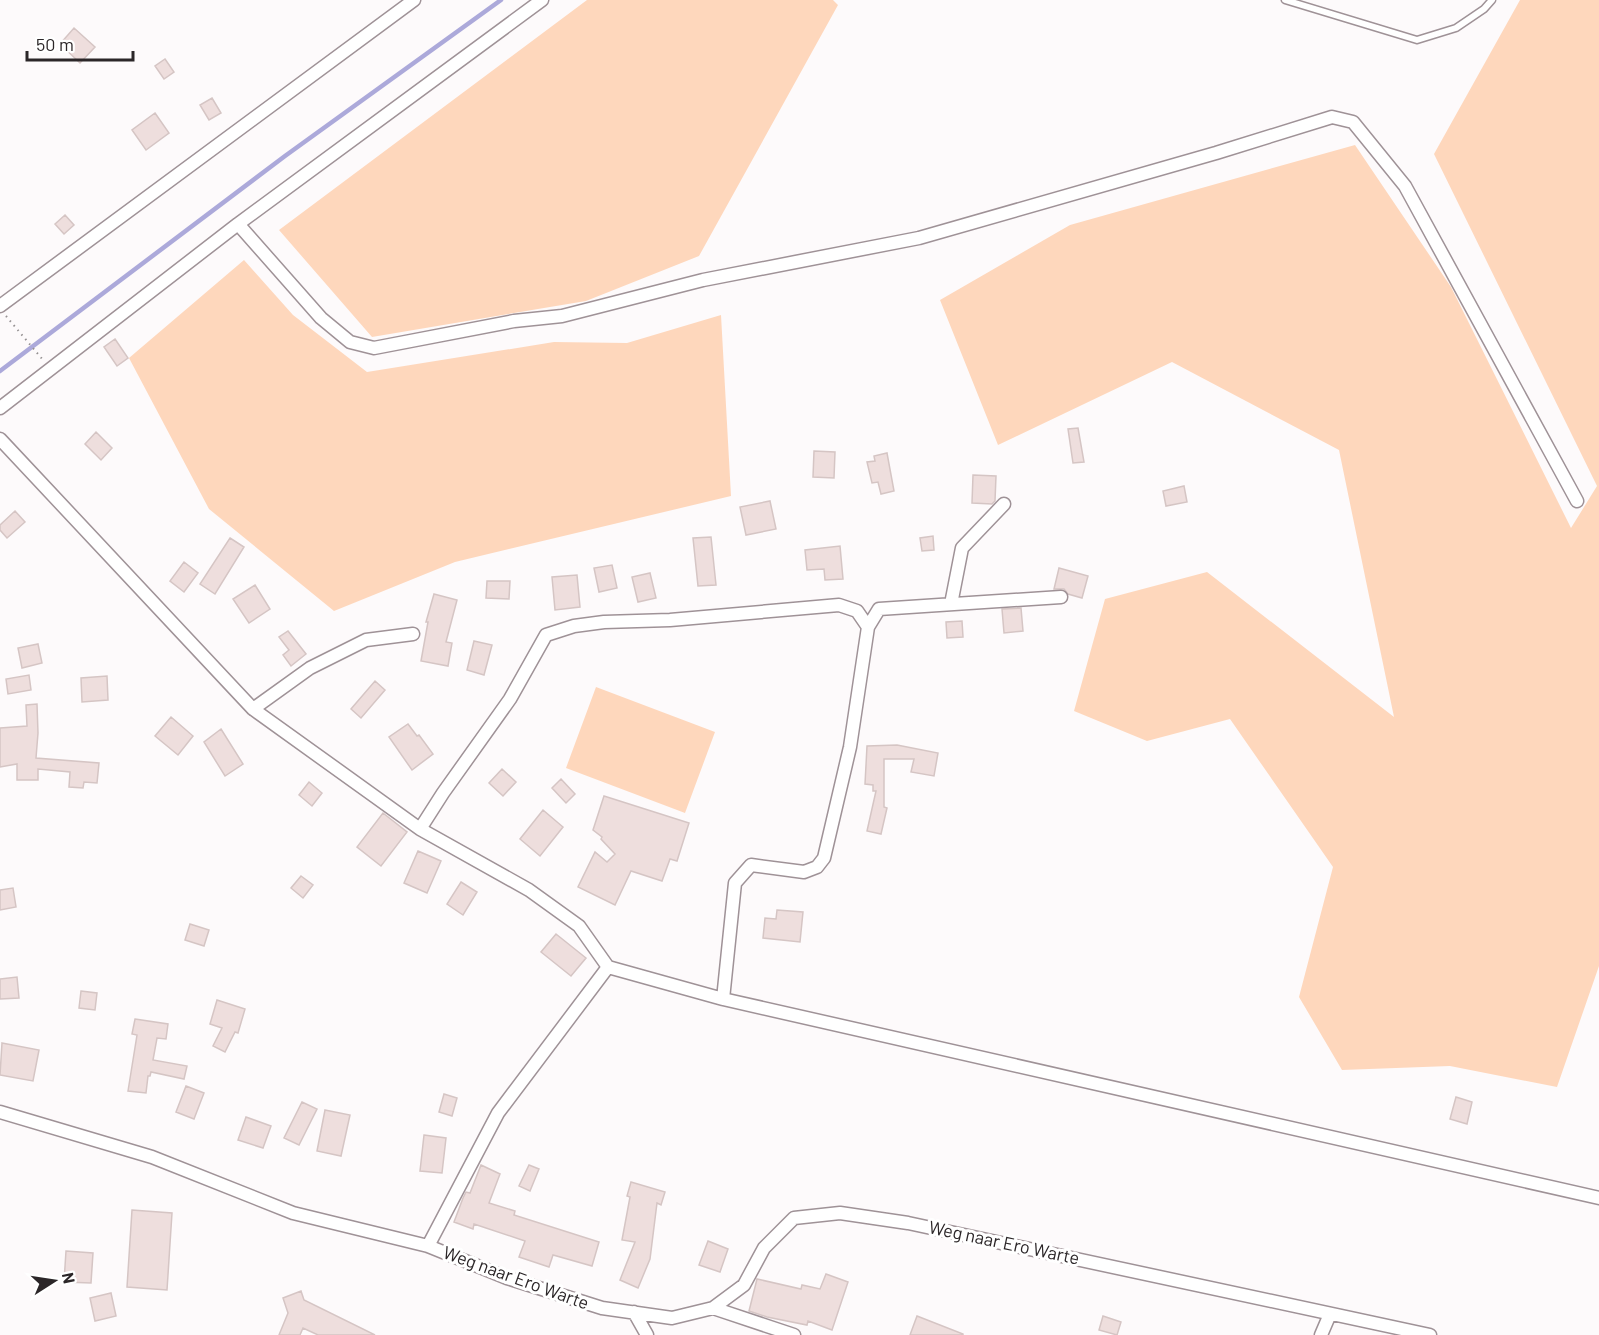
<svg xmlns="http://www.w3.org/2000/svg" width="1599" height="1335" viewBox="0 0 1599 1335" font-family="Barlow,sans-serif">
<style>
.green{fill:#fed7bc}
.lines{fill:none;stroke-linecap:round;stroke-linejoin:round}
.stream{stroke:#aca9da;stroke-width:4.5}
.building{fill:#eededd;stroke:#d5c5c4;stroke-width:1.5}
.lane-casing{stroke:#9f9297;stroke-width:9}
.street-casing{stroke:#9f9297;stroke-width:15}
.path{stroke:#959192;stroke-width:2;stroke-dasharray:1.5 4.5;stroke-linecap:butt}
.lane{stroke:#fff;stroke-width:6}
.street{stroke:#fff;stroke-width:12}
.labels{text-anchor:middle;stroke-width:6;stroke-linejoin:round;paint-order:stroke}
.street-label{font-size:18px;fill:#2b2628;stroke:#fff}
</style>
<rect width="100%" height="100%" fill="#fdfafb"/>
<path class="green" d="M587,0H833L838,5L699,256L586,301L372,337L279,230Z
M1520,0H1599V966L1557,1087L1450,1066L1342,1070L1299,997L1333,867L1230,719L1147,741L1074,711L1105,599L1207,572L1394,717L1339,450L1172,362L998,445L940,300L1070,225L1355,145L1451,287L1571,528L1597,486L1434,154Z
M244,260L293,315L367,372L554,342L627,343L721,315L731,496L455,562L334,611L209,509L129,358Z
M596,687L715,732L685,813L566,768Z"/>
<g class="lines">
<path class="stream" d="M0,371L285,156L501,0"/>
</g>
<path class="building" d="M74,28L95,47L80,63L60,44Z
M165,59L174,72L164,79L155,66Z
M212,98L221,113L209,120L200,105Z
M155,113L169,133L146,150L132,130Z
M65,215L74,225L64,234L55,224Z
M115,339L128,358L117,366L104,347Z
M1078,428L1084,462L1073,463L1068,429Z
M96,432L112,448L101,460L85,444Z
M814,451L835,452L834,478L813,477Z
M887,453L894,491L881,494L878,482L872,483L867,462L875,461L874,456Z
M973,475L996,476L995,501L992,504L972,503Z
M1184,486L1187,502L1166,506L1163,491Z
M770,501L776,529L746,535L740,507Z
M15,511L25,522L7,538L0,530V525Z
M933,536L934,550L922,551L920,538Z
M711,537L716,585L698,586L693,538Z
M230,538L244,547L215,594L200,584Z
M840,546L843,579L825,580L824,569L807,570L805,550Z
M184,562L198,573L184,592L170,581Z
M612,565L617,588L599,592L594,568Z
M1059,568L1088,576L1082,598L1068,594L1064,589H1054Z
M650,573L656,598L638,602L632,577Z
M577,575L580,607L555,610L552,577Z
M487,581H510L509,599L486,598Z
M255,585L270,609L249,623L233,599Z
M434,594L457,600L446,642L452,643L448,666L421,661L428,622H426Z
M1021,608L1023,631L1004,633L1002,609Z
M962,621L963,637L947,638L946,622Z
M288,631L306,654L291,666L283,655L289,650L279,637Z
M474,641L492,645L484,675L467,670Z
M38,644L42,663L22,668L18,648Z
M29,675L31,690L8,694L6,679Z
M107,676L108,700L82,702L81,678Z
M375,681L385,690L361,718L351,709Z
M37,704L38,733L36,758L99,763L97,783L84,782L83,788L69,787L70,772L38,769V780H17V764L0,767V728L27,726L26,705Z
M171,717L193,736L178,755L155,736Z
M408,724L417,736L419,735L433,754L412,770L389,737Z
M221,729L243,764L225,776L204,742Z
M897,745L938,753L934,776L911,772L914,759H884V807L887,808L881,834L867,831L876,791H873V785L865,784L867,746Z
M502,769L516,782L503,796L489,783Z
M561,779L575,794L566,803L552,788Z
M309,782L322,793L312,806L299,795Z
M604,796L689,823L677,861L670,859L662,881L631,871L615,905L578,887L595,852L607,862L615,854L601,839L602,837L593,830Z
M543,810L563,827L540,856L520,839Z
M383,813L407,832L381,866L357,847Z
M418,851L441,861L427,893L404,883Z
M301,876L313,885L303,898L291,888Z
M461,882L477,892L463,915L447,904Z
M13,888L16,907L0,910V890Z
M777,910L803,912L800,942L763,938L765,918L776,919Z
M190,924L209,930L204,946L185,940Z
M556,934L586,958L571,976L541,952Z
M17,977L19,998L0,999V979Z
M81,991L97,993L95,1010L79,1008Z
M217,1000L245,1009L238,1033L235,1032L225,1052L213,1046L222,1028L210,1024Z
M135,1019L168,1024L166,1039L157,1038L153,1060L187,1066L184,1079L151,1072L150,1076H148L146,1093L128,1091L137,1035L132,1034Z
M2,1043L39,1050L33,1081L0,1075Z
M186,1086L204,1093L194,1119L176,1112Z
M444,1094L457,1098L452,1116L439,1112Z
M1456,1097L1472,1102L1467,1124L1450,1119Z
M302,1102L317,1109L299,1145L284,1138Z
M325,1110L350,1115L341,1156L317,1151Z
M246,1117L271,1126L263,1148L238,1140Z
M424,1135L446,1138L442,1173L420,1171Z
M481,1165L500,1174L489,1203L515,1211L514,1215L599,1242L592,1266L553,1255L549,1267L519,1257L525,1241L474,1224L473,1229L454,1222L463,1198L466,1192L470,1193Z
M529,1165L539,1169L530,1191L519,1186Z
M631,1182L665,1192L661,1205L657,1203L650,1259L638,1288L620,1280L635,1242L622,1240L630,1197L627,1196Z
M132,1210L172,1213L167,1290L127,1287Z
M708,1241L728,1249L720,1272L699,1265Z
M66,1251L93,1253L91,1283L64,1282Z
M826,1274L848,1282L832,1330L808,1321L807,1325L767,1317L749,1311L757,1279L801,1289L802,1285L820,1289Z
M301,1291L304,1300L375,1335H318L303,1328L300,1335H279L288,1313L283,1298Z
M111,1293L116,1316L95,1321L90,1298Z
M917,1316L963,1334V1335H910Z
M1103,1316L1121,1322L1117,1335L1099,1330Z"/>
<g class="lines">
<defs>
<path id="lane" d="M1285,0L1417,40L1456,28L1484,9L1492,0"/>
<path id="street" d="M238,224L321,318L350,342L374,348L514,321L562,316L703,280L919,238L1216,153L1332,117L1353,122L1405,186L1577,501
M0,306L414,0
M0,408L238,224L542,0
M0,439L253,709L420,829L529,890L579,926L608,967L723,999L1599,1198
M951,604L962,548L1004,504
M253,709L310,668L366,640L413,634
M420,829L443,793L510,699L546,635L574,626L604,622L670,620L839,605L857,611L868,627L879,609L1061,597
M723,999L735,883L751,865L804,872L817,867L824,858L850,747L868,627
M0,1112L152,1157L293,1213L428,1246L507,1278L602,1308L672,1318L713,1308L744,1285L764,1248L794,1218L840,1213L908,1223L1430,1335
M428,1246L498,1113L608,967
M713,1308L794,1335
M634,1312L647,1335
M1321,1335L1330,1314"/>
</defs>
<use href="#lane" class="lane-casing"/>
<use href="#street" class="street-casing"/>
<path class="path" d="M6,316L43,360"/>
<use href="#lane" class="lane"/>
<use href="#street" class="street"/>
</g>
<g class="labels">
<g class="street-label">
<text transform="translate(1004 1243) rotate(12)" y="6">Weg naar Ero Warte</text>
<text transform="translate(516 1278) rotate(20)" y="6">Weg naar Ero Warte</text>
</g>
</g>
<g transform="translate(54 1281) rotate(78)" stroke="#ffffff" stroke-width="4.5" paint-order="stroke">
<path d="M0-4.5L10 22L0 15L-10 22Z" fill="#2b2628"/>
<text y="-9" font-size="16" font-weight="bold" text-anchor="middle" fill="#2b2628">N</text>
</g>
<path d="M27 51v9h106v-9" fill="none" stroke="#2b2628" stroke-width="3"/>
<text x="36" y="51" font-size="18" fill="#2b2628" stroke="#ffffff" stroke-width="4.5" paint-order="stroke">50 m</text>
</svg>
